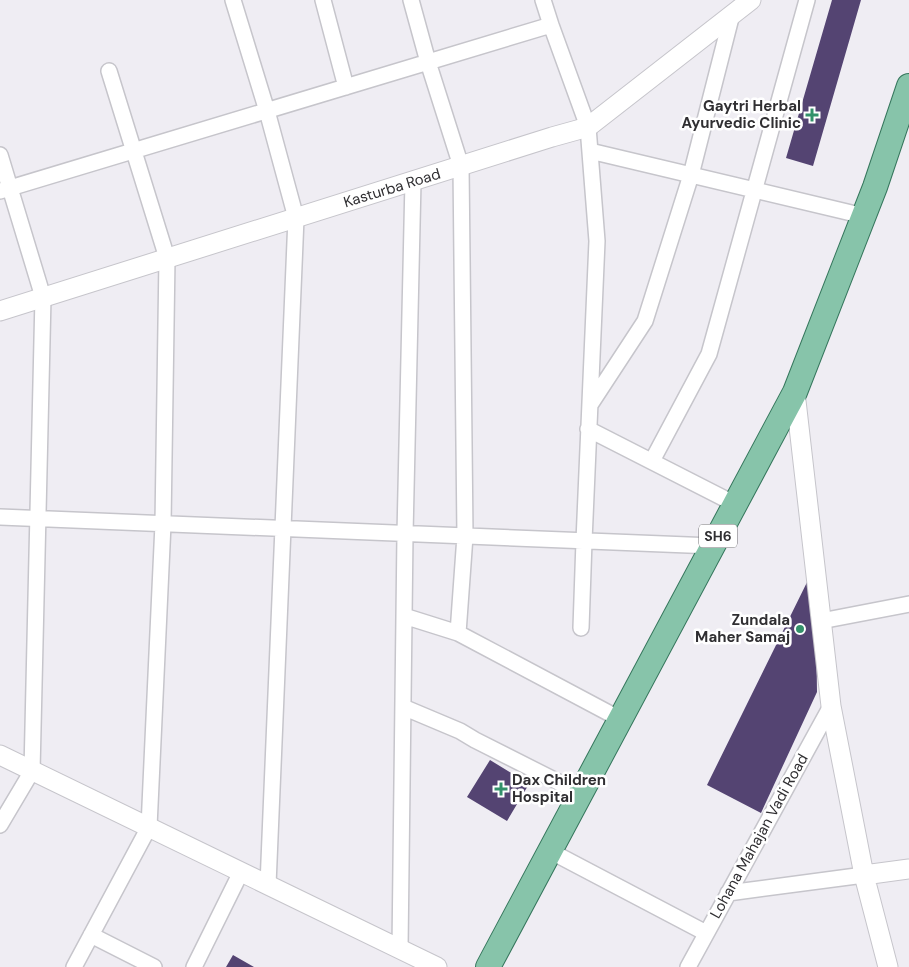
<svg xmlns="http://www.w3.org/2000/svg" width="909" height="967" viewBox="0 0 909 967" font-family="'DM Sans',sans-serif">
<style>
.building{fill:#544472}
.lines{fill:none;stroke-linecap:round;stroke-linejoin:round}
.minor-casing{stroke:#c6c5cb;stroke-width:18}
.tertiary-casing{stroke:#c6c5cb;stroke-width:21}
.primary-casing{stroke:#35765c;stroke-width:26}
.minor{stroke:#fff;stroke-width:15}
.tertiary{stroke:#fff;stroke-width:19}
.primary{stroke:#87c4aa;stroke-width:24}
.poi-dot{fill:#33916a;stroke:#fff;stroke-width:2}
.labels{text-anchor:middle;stroke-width:5;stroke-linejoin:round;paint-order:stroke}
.shield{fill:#fff;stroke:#6e6d70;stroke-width:1}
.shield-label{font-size:14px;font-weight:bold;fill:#302f32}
.poi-label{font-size:15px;font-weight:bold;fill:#302f32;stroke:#fff;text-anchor:end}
.street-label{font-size:15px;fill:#302f32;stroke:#fff}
</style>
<rect width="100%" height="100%" fill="#efedf3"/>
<path class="building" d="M832,0H861L813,166L786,158Z
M815,566L817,692L761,813L707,785Z
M490,760L529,784L507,821L467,797Z
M233,955L254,967H226Z"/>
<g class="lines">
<defs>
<path id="minor" d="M233,0L267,111L296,218L268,885
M323,0L346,87
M411,0L428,62L461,166L465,536L458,633
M543,0L551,25L588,127L597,241L584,541L581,628
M590,151L864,216
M0,155L43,297L32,771L0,825
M0,191L551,25
M590,405L645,321L691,175L732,14
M588,429L735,504
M652,461L709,354L807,0
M0,517L713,546
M404,616L458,633L620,719
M821,621L909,604
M403,707L460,731L475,740L580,793
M550,851L706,933
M728,893L864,875
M91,935L154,967
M400,949L405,534L413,181
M74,967L149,827L163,524L167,258L109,71
M194,967L241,872
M688,967L831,706"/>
<path id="tertiary" d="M0,311L552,137L588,127L751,0
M795,392L831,706L864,875L888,967
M0,755L437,967
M864,875L909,869"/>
<path id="primary" d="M488,967L795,392L875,187L909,86"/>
</defs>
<use href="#minor" class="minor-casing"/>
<use href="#tertiary" class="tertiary-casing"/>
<use href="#primary" class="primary-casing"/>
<use href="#minor" class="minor"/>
<use href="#tertiary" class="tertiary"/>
<use href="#primary" class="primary"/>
</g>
<g class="poi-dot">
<path d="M809.5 107.5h5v5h5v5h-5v5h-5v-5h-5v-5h5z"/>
<circle cx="800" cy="629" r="5"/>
<path d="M498.5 781.5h5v5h5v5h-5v5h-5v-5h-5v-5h5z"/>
</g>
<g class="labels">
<rect class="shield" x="699" y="524.5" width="38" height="23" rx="4"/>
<g class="shield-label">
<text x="718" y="541">SH6</text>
</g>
<g class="poi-label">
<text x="801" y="111">Gaytri Herbal<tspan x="801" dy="17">Ayurvedic Clinic</tspan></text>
<text x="790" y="625">Zundala<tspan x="790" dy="17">Maher Samaj</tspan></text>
<text x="512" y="785" text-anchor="start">Dax Children<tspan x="512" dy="17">Hospital</tspan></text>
</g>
<g class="street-label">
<text transform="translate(392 188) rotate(-17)" y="5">Kasturba Road</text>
<text transform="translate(759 836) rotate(-61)" y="5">Lohana Mahajan Vadi Road</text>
</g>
</g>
</svg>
